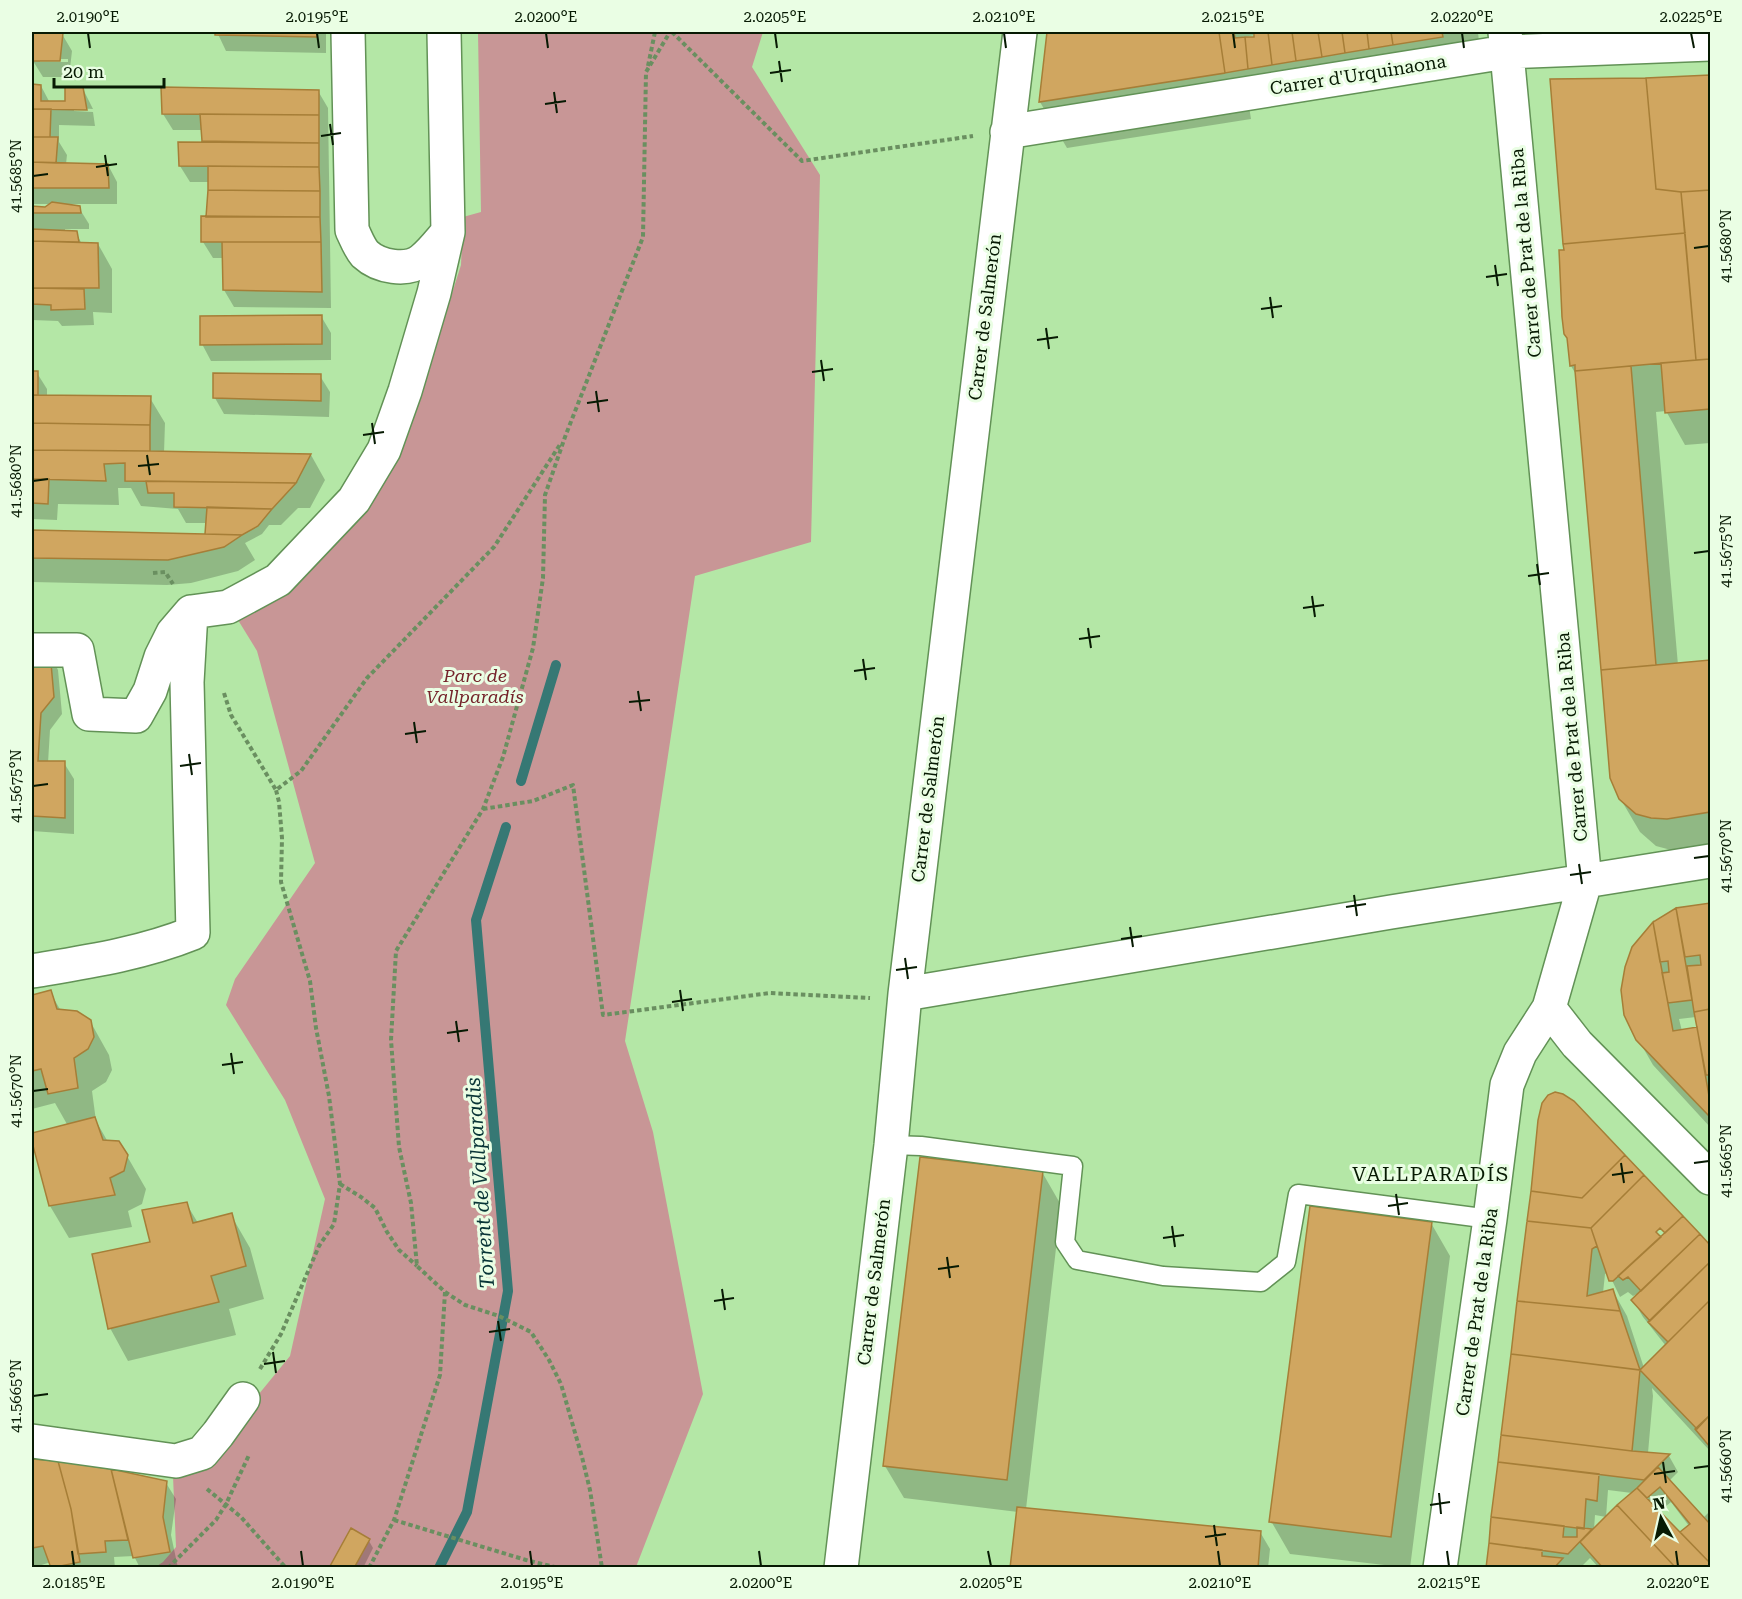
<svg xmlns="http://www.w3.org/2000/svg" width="1742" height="1599" viewBox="0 0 1742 1599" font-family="'Roboto Serif',serif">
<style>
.green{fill:#c89696}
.shadow{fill:#0003;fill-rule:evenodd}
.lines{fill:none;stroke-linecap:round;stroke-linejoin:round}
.stream{stroke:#367874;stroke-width:10}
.building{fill:#d0a660;stroke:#a67e37;stroke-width:1.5}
.lane-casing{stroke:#629256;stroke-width:21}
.street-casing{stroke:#629256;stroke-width:36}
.path{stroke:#6a8f60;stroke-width:4;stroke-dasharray:4.5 3;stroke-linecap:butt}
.lane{stroke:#fff;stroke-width:18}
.street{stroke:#fff;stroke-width:33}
.ticks{fill:none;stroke:#071a03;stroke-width:2}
.labels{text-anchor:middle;stroke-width:6;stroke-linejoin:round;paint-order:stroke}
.street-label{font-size:18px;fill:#071a03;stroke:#eafee4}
.park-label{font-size:18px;font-style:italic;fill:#75242b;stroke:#eafee4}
.neighbourhood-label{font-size:20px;letter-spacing:1.5px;fill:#071a03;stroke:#eafee4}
.water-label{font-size:20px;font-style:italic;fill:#083436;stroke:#eafee4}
.neatline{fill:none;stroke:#071a03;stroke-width:2}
.ticks-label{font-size:15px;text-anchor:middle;fill:#071a03}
</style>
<rect width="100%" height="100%" fill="#b4e7a6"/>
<path class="green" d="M478,32H763L752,67L820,175L811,542L695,576L625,1041L653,1132L703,1394L636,1567L154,1568L163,1562L176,1547L173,1476L213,1450L290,1356L325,1199L285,1100L226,1005L235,979L315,863L257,651L238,620L367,504L408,433L461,265L463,217L481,212Z"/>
<path class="shadow" d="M217,32H326V53L226,51Z
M1048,32H1478L1479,42L1246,87L1251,119L1067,148L1040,102ZM1256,35V38L1242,39V37Z
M32,34H62L72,51L69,77H43L33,61H32ZM40,59H68V62H40Z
M1710,76V443L1685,445L1666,411L1656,412L1678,665L1710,662V847L1686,851L1671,850L1656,846L1640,832L1620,798L1577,376L1571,366L1565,251L1648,79ZM1687,281H1690L1698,367H1695Z
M32,86H41L50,103L66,102L83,89L93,109L74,108V111L93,112L95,126L59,125V142L67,155L66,164L108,165L117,182V204H70V206L79,208L89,224V229H65V232L76,233L82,244H98L112,269V313L93,312L94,325L62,326L58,321L32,320V208H46L52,204H32Z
M318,91L328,108L331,308L234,307L224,290V258H213L203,242L207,218L209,182H190L180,166L204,143L203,130H173L163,114Z
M321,316L331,333V360L211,361L202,344Z
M32,373H37L47,389V397L150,398L165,423L164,453L311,455L325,480L310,508H298L281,525H269L262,534L245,543L255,560L238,571L191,583L167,585L32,582V532L208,536L207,523H186L178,509L141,506L131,488H118L119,505L58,504L57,520L32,519Z
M320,376L330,392L329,417L224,414L215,398Z
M49,653L58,670L62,714L50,730L48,763H64L74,779V834L32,831V654Z
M1710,904V1127L1653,1065L1638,1039L1654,923L1677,909ZM1696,1017L1699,1028L1682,1031L1679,1019Z
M50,992L61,1011L90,1021L109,1055L112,1070L106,1082L92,1091L96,1121L108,1142L127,1156L146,1189L142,1204L128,1211L132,1227L69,1238L50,1206L32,1135L68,1126L55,1103L32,1109V996Z
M1573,1102L1710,1248V1451L1652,1388L1653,1396L1648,1453L1669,1456L1678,1472L1669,1481L1703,1518L1710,1511V1568H1599L1590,1558L1580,1568H1488ZM1660,1226L1667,1233L1660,1239L1654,1232ZM1608,1272L1620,1297L1628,1292L1633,1296L1641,1292L1633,1300L1643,1317L1666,1346L1644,1368L1627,1316L1613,1291L1603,1293L1605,1274ZM1608,1490L1632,1493L1594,1530L1595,1515L1606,1517ZM1671,1502L1689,1526L1680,1534L1659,1512Z
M1042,1172L1061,1205L1026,1509L1260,1532L1270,1549L1268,1568H1012L1018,1512L904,1498L885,1466Z
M186,1203L198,1223L231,1215L250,1248L264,1299L229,1309L236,1335L128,1361L110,1328L152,1243Z
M1431,1223L1450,1256L1410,1568L1290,1554L1271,1521Z
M32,1461L111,1471L166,1483L176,1499L171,1535L178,1568H140L134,1556L114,1557L115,1568H53L51,1562L32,1568Z
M369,1541L373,1548L363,1568H331Z"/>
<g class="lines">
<path class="stream" d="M521,781L556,665
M439,1568L467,1512L508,1291L476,920L506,827"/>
</g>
<path class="building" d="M32,32L63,33L60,61H32Z
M215,32H317V37L215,35Z
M1047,32H1219L1225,73L1039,102Z
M1219,32H1234L1235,38L1245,37L1248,69L1225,73Z
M1254,32H1268L1272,65L1248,69L1245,37H1254Z
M1268,32H1292L1296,61L1272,65Z
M1292,32H1318L1322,57L1296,61Z
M1318,32H1342L1345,53L1322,57Z
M1342,32H1367L1369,49L1345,53Z
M1367,32H1391L1393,45L1369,49Z
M1391,32H1442L1443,37L1393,45Z
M1710,75V190L1681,192L1656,189L1646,78Z
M1646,78L1656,189L1681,192L1685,233L1563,244L1550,79Z
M32,84L41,85V101H65V87H83L87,110L32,109Z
M161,87L319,90V115L162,114Z
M32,109H51L50,137H32Z
M200,114L319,115V143L202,141Z
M32,137H58L56,163L32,162Z
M178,142L319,143V167L179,166Z
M32,162L108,164L109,188H32Z
M208,166L319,167L320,191L208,190Z
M208,190L320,191V217H206Z
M1710,190V359L1696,360L1681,192Z
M52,202L80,206L81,213H32V206L45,207Z
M201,216L320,217L321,242H201Z
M32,229L77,231L79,242L32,241Z
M1685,233L1696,360L1575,371V365L1570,366L1567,338L1564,334L1562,317L1559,250H1564L1563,244Z
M32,241L98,243L99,288H32Z
M222,242H321L322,292L223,290Z
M32,288L84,289L85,309L51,310V305L32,304Z
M322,315V344L200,345V316Z
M1710,359V409L1665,413L1661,363Z
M1631,366L1656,665L1601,670L1575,371Z
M32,371H38V395H32Z
M213,373L321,374V401L213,398Z
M32,395L151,396L150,425L32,423Z
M32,423L150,425V451L32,450Z
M32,450L150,451L311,454L296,483L125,481V463L104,464L106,481L32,479Z
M32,479H49L48,504L32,503Z
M146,481L296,483L272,509L174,507V493H148Z
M207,507L272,509L258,526L242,535L205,534Z
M32,530L205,534L242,535L224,547L168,560L32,558Z
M50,652L54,697L41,713L38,761H65V818L32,816V653Z
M1710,660V812L1667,819L1651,818L1636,814L1619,799L1610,778L1601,670Z
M1710,903V1009L1694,1012L1687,966L1701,965L1700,955L1685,957L1676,908Z
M1676,908L1692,1000L1668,1003L1662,973L1669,972L1668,961L1660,962L1653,922Z
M1653,922L1673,1031L1697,1027L1709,1096L1710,1117L1636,1040L1624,1015L1621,990L1625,967L1632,947Z
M51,990L57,1009L77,1011L91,1020L94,1037L88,1049L74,1058L78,1088L48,1094L41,1069L32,1071V995Z
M1710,1009V1075H1706L1694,1012Z
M1555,1092L1563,1094L1574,1101L1625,1155L1582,1198L1531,1191L1538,1120L1542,1103L1548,1095Z
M95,1117L103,1140L119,1141L128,1155L124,1171L110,1178L115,1195L49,1206L32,1142V1133Z
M1625,1155L1644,1175L1591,1228L1527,1221L1531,1191L1582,1198Z
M920,1157L1043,1171L1007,1480L883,1466Z
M1644,1175L1683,1216L1665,1233L1660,1228L1656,1232L1661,1237L1613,1281H1609L1591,1228Z
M187,1202L193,1223L232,1213L246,1266L211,1276L219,1302L108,1329L92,1254L150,1242L142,1210Z
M1310,1206L1432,1222L1391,1537L1269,1522Z
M1683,1216L1700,1234L1641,1291L1628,1277L1623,1280L1618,1276Z
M1527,1221L1591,1228L1597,1246L1592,1249L1587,1296L1613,1289L1620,1311L1517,1301Z
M1700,1234L1710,1245V1262L1650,1321L1631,1300Z
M1710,1262V1300L1668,1342L1648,1322Z
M1710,1300V1415L1697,1429L1640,1370Z
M1517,1301L1620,1311L1640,1370L1511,1354Z
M1511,1354L1640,1370L1632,1451L1501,1435Z
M1710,1415V1447L1695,1429Z
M1501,1435L1632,1451L1670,1454L1644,1480L1498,1462Z
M32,1459L58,1461L71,1509L80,1562L51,1568L43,1546L32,1548Z
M58,1461L111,1469L128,1540L105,1541L106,1552L78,1554L71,1509Z
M1498,1462L1599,1474L1597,1501L1586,1499L1584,1529L1491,1517Z
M1658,1467L1710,1524V1563L1680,1532L1690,1524L1660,1487L1647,1498L1637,1488Z
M111,1469L167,1481L163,1517L170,1552L133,1558Z
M1637,1488L1710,1563V1568H1676L1617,1505Z
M1617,1505L1676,1568H1603L1580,1542Z
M1017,1507L1261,1531L1258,1568H1010Z
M1491,1517L1564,1526L1563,1537H1577V1527L1592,1529L1568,1554L1489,1543Z
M351,1528L370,1539L354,1568H329Z
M1489,1543L1542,1550V1556L1563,1558L1554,1568H1486Z"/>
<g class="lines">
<defs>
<path id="lane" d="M891,1145L921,1146L1073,1166L1065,1242L1077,1260L1163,1276L1261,1282L1286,1262L1298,1194L1490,1219"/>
<path id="street" d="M348,32L352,230C356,238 359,247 365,254C379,267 407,272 422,260C432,252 440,241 448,232
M1007,132L1506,52L1710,44
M191,612L228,607L278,580L354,500L384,450L405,391L434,293L448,232L444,32
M32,650H77L89,714L136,716L150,691L161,657L173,633L191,612
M32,971C86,962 141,954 193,933L187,682L191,612
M905,994L1391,912L1710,861
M1549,1008L1577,1044L1710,1178
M32,1441L176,1461L202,1453L218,1434L243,1399
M841,1568L891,1145L905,994L1020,32
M1440,1568L1490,1219L1507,1085L1520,1053L1549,1008L1585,882L1505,32"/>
</defs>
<use href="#lane" class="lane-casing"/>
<use href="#street" class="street-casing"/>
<path class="path" d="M672,32L802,161L973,136
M648,66L655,32
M153,573L165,572L173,584
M224,693L231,715L276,790L301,771L367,678L494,547L561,443
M483,809L533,801L573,785L603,1015L770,993L870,998
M340,1184L361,1197L375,1208L387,1232L399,1250L417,1266
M445,1292L465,1305L499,1316L531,1332L549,1360L561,1384L582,1457L590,1490L602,1568
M260,1369L281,1334L319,1246L334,1224L340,1184L329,1096L316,1028L310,981L281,882L282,838L279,802L276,790
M207,1489L241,1517L286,1568
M394,1520L526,1560L559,1568
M168,1568L216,1520L226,1504L249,1455
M369,1568L394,1520L440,1375L445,1292L417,1266L411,1203L399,1147L391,1040L396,951L483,809L503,757L533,648L543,578L545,495L565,437L643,237L646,72L670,32"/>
<use href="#lane" class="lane"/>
<use href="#street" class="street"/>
</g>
<path class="ticks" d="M88,33L90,48M317,33L319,48M546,33L548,48M775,33L777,48M1004,33L1006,48M1233,33L1235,48M1462,33L1464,48M1691,33L1694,48M779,61L782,82M770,73L791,70M554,92L557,113M545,104L566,101M330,124L333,145M321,136L341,133M105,155L108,176M96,167L117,164M33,176L48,174M1694,248L1709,246M1495,265L1498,286M1486,277L1507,274M1270,297L1273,318M1261,309L1282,306M1046,328L1049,349M1037,340L1058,337M821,360L824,381M812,372L833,369M596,391L599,412M587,403L608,400M372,423L375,444M363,435L384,432M147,455L150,475M138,466L159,464M33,481L48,479M1694,553L1709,551M1537,564L1540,585M1528,576L1549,573M1312,596L1315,617M1303,608L1324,605M1088,628L1091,648M1079,639L1100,636M863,659L866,680M854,671L875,668M638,691L641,711M629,702L650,700M414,722L417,743M405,734L426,731M189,754L192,775M180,766L201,763M33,786L48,784M1694,858L1709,856M1579,864L1582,884M1570,875L1591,872M1354,895L1357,916M1346,907L1366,904M1130,927L1133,947M1121,939L1142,936M905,958L908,979M896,970L917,967M680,990L683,1011M672,1002L692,999M456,1021L459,1042M447,1033L468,1030M231,1053L234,1074M222,1065L243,1062M33,1091L48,1089M1621,1163L1624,1183M1694,1163L1709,1161M1612,1175L1633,1172M1396,1194L1399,1215M1388,1206L1408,1203M1172,1226L1175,1247M1163,1238L1184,1235M947,1257L950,1278M938,1269L959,1266M722,1289L725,1310M714,1301L734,1298M498,1321L501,1341M489,1332L510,1329M273,1352L276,1373M264,1364L285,1361M33,1396L48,1394M1663,1462L1666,1483M1694,1468L1709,1466M1654,1474L1675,1471M1439,1493L1441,1514M1430,1505L1450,1502M1214,1525L1217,1546M1205,1537L1226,1534M72,1551L74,1566M301,1551L303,1566M530,1551L532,1566M759,1551L761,1566M988,1551L991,1566M1218,1551L1220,1566M1447,1551L1449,1566M1676,1551L1678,1566"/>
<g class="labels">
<g class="street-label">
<text transform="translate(1358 75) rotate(-9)" y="6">Carrer d'Urquinaona</text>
<text transform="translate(1526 253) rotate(-95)" y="6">Carrer de Prat de la Riba</text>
<text transform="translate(985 317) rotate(-83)" y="6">Carrer de Salmerón</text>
<text transform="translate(1572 737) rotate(-95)" y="6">Carrer de Prat de la Riba</text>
<text transform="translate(928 799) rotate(-83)" y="6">Carrer de Salmerón</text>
<text transform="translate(874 1282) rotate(-83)" y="6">Carrer de Salmerón</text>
<text transform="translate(1477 1312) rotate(-82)" y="6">Carrer de Prat de la Riba</text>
</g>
<g class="park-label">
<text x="475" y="682">Parc de<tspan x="475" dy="21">Vallparadís</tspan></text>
</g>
<g class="neighbourhood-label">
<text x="1431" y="1181">VALLPARADÍS</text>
</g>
<g class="water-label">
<text transform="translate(480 1183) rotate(-94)" y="7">Torrent de Vallparadis</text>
</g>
</g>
<rect width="1742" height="1599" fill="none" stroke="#eafee4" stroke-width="66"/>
<g transform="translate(1661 1518) rotate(352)" stroke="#eafee4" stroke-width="4.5" paint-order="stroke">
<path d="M0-4.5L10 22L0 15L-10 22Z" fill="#071a03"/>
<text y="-9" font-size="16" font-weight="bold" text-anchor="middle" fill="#071a03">N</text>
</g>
<path d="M54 78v9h110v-9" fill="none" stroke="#071a03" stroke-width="3"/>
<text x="63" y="78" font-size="18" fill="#071a03" stroke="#eafee4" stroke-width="4.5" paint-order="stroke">20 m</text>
<rect x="33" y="33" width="1676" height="1533" class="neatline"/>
<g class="ticks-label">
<text x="88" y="22">2.0190°E</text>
<text x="317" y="22">2.0195°E</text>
<text x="546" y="22">2.0200°E</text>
<text x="775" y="22">2.0205°E</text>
<text x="1004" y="22">2.0210°E</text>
<text x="1233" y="22">2.0215°E</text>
<text x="1462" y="22">2.0220°E</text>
<text x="1691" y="22">2.0225°E</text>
<text transform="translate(16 176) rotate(-90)" y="5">41.5685°N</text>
<text transform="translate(1726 246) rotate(-90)" y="5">41.5680°N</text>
<text transform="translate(16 481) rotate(-90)" y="5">41.5680°N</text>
<text transform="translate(1726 551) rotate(-90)" y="5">41.5675°N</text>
<text transform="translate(16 786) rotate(-90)" y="5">41.5675°N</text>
<text transform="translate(1726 856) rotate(-90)" y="5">41.5670°N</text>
<text transform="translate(16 1091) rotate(-90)" y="5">41.5670°N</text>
<text transform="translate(1726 1161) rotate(-90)" y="5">41.5665°N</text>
<text transform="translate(16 1396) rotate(-90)" y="5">41.5665°N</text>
<text transform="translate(1726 1466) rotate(-90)" y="5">41.5660°N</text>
<text x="74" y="1588">2.0185°E</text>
<text x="303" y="1588">2.0190°E</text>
<text x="532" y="1588">2.0195°E</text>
<text x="761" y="1588">2.0200°E</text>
<text x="991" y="1588">2.0205°E</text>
<text x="1220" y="1588">2.0210°E</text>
<text x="1449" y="1588">2.0215°E</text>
<text x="1678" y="1588">2.0220°E</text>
</g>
</svg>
